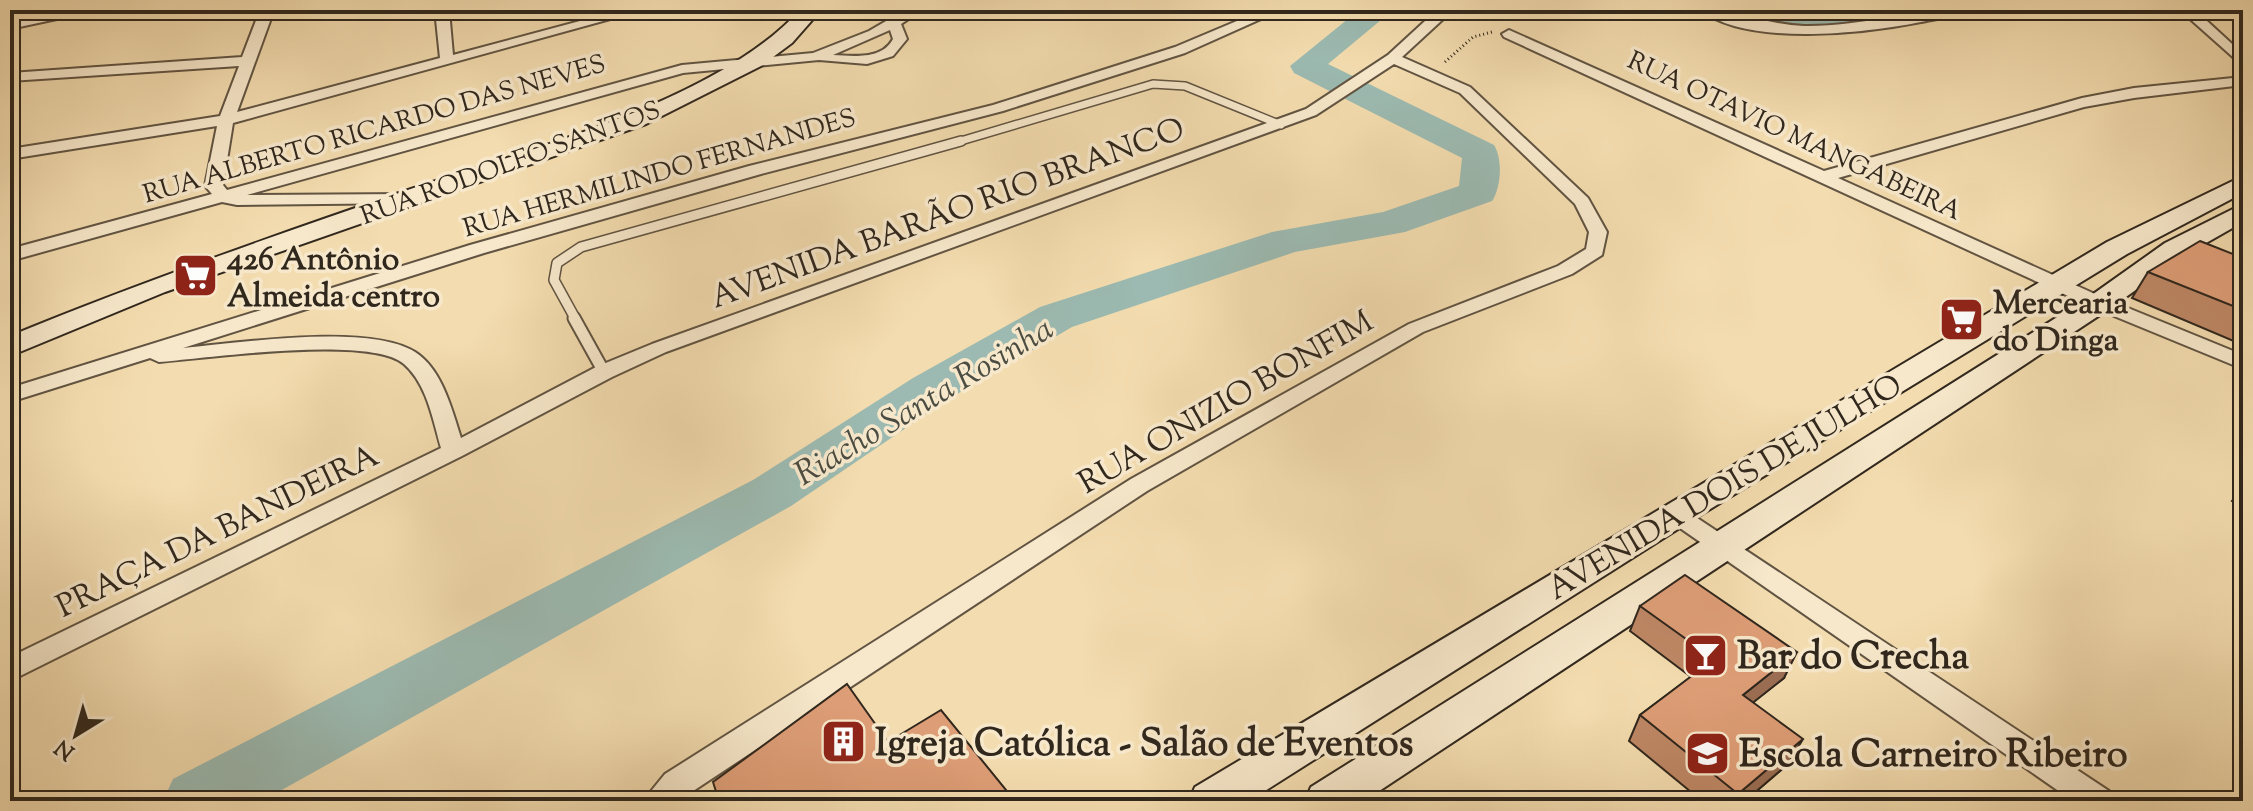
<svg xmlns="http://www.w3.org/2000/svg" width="2253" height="811" viewBox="0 0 2253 811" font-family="'Sorts Mill Goudy',serif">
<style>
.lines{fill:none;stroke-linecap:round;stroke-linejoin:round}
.river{fill:#9cbab1;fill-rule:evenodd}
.lane-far2-casing{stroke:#615442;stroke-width:10}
.lane-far1-casing{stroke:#615442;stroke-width:12}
.lane-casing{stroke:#615442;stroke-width:15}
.street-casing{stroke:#615442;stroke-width:4}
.secondary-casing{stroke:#30271d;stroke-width:4}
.path{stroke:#30271d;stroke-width:3;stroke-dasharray:1 3;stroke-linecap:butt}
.lane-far2{stroke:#f7e8cb;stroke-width:7}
.lane-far1{stroke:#f7e8cb;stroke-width:9}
.lane{stroke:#f7e8cb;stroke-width:11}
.street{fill:#f7e8cb;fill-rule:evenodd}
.secondary{fill:#f7e8cb;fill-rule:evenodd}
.wall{fill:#be8765;stroke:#30271d;stroke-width:2}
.shaded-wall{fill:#9b6e53;stroke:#30271d;stroke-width:2}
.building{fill:#dd9d76;stroke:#30271d;stroke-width:2}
.labels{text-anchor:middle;stroke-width:7;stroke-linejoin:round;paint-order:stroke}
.far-street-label{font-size:26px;fill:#30271d;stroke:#f7e8cb}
.street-label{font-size:32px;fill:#30271d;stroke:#f7e8cb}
.poi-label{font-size:32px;font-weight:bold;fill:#30271d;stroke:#f7e8cb;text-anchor:start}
.water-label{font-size:34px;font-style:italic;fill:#4b4c42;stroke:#f7e8cb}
.near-poi-label{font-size:38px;font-weight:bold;fill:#30271d;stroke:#f7e8cb;text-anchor:start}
</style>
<rect width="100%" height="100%" fill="#f3dcaf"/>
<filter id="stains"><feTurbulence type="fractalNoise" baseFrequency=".0025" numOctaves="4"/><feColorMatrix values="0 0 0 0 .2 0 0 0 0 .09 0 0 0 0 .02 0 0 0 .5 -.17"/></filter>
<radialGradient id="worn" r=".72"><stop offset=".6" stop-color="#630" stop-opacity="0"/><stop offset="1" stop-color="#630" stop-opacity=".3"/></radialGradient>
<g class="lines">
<path class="river" d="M1359,10H1393L1328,64L1494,145C1503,159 1501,188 1492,201L1405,232L1295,252L1072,327L947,400L791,506L262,801H163L173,779L753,480L913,378L1040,307L1272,232L1383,212L1459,186L1462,158L1294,73L1290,66Z
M1729,10H1787L1815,16L1847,10H1913L1909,16L1898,19L1815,34L1733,16Z"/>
<defs>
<path id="lane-far2" d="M954,143L1153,84L1185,86L1281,125"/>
<path id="lane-far1" d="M576,320L554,280L557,263L581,247L961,141"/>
<path id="lane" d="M574,318L604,372"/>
<path id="street" d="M70,10H99L10,29V21Z
M260,10H274L237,112L440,58L435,10H449L453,55L621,10H643L233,123L223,185L227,190L682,65L813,53L869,31L905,10H922L901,24L907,39L893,56L867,64L819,60L683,73L247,195L409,194L418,199L415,203L237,205L222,202L10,261V249L212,194L205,186L217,126L10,159V149L220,116L239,66L10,81V73L242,57ZM890,30L893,39C882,60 853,56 833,55Z
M1263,10H1281L1185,53L1003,111L761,174L484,253L183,348C238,343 369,323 415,352C442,369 452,410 461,438L596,367L652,344L1306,109L1388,55L1437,10H1453L1402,57L1470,87L1588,198L1607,232L1602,255L1572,274L1423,332L1147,491L678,801H643L665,774L1131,479L1409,324L1558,266L1586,249L1589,232L1575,204L1460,93L1394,64L1316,115L666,352L612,377L462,456L10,681V657L441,448C433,420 427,384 404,364C370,335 207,358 159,362L150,358L10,402V388L470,245L749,166L993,105L1175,47Z
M1701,10C1736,10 1769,25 1804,26C1858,27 1909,10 1963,10C1952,18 1934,19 1921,22C1866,33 1747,47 1701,10Z
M2180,10H2195L2243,54V66Z
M1509,30L1824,171L2082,98L2134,88L2243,77V85L2134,98L2084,107L1838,178L2106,299L2243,355V369L2092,307L1504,37L1502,34Z
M1676,504L2109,791L2113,801H2073L1667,519L1664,513L1667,507Z"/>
<path id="secondary" d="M800,10H821L792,43L761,66L646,124L165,292L10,356V336C139,283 270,237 402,192C522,151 716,103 800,10Z
M2243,176V193L2127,254L1689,522L1249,801H1189L1195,787L2107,242Z
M2243,204V222L2185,255L2109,309L1364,801H1305L1311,787L2089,297L2165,243Z"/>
</defs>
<use href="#lane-far2" class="lane-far2-casing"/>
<use href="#lane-far1" class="lane-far1-casing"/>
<use href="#lane" class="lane-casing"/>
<use href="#street" class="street-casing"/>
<use href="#secondary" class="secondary-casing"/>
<path class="path" d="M1445,62L1473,37L1492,32"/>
<use href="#lane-far2" class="lane-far2"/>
<use href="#lane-far1" class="lane-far1"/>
<use href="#lane" class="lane"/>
<use href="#street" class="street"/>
<use href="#secondary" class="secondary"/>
</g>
<path class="wall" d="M2243,258V345L2132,298L2148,272Z
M2243,487V507L2232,501Z
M1640,606L1784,678L1753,702L1788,764L1745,801H1702L1629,741L1640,715L1691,677L1630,631Z"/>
<path class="shaded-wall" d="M1797,652L1784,678L1731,720L1743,695Z
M1803,739L1788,764L1745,801H1734L1738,794Z"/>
<path class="building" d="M2200,241L2243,258V310L2148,272Z
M1685,575L1797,652L1743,695L1803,739L1738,794L1640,715L1714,659L1640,606Z
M847,684L888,742L941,710L1015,801H719L713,782Z"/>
<defs>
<symbol id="supermarket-square" viewBox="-11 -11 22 22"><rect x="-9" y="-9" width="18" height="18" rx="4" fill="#8f2418" stroke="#f7e8cb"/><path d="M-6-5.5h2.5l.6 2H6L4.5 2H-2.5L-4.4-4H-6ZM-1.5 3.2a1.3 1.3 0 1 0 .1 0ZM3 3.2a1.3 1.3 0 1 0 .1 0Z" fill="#fff"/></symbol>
<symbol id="bar-square" viewBox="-11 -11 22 22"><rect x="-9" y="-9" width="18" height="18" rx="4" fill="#8f2418" stroke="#f7e8cb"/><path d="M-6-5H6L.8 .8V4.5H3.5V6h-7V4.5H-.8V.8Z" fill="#fff"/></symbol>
<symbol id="building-square" viewBox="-11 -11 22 22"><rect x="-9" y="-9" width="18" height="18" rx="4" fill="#8f2418" stroke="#f7e8cb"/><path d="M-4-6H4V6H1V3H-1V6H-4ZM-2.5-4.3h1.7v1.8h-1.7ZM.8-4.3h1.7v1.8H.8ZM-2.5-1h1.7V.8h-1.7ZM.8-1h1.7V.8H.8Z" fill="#fff"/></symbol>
<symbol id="school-square" viewBox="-11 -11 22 22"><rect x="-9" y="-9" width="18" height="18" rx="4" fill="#8f2418" stroke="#f7e8cb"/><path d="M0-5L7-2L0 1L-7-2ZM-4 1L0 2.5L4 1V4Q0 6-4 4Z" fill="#fff"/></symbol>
</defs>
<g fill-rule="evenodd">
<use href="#supermarket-square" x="170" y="250" width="51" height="51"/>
<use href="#supermarket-square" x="1936" y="294" width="51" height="51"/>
<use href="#bar-square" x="1680" y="630" width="51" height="51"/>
<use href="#building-square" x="818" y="716" width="51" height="51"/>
<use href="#school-square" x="1682" y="728" width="51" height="51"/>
</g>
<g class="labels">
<g class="far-street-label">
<text transform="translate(374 128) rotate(-16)" y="9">RUA ALBERTO RICARDO DAS NEVES</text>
<text transform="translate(1795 135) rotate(25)" y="9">RUA OTAVIO MANGABEIRA</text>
<text transform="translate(510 162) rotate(-20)" y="9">RUA RODOLFO SANTOS</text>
<text transform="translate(659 172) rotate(-16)" y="9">RUA HERMILINDO FERNANDES</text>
</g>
<g class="street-label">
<text transform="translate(947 212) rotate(-20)" y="11">AVENIDA BARÃO RIO BRANCO</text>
<text transform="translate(1225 401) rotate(-30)" y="11">RUA ONIZIO BONFIM</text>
<text transform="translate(1724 486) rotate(-31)" y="11">AVENIDA DOIS DE JULHO</text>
<text transform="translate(217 530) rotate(-26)" y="11">PRAÇA DA BANDEIRA</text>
</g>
<g class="poi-label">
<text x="227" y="269">426 Antônio<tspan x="227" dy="37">Almeida centro</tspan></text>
<text x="1993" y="313">Mercearia<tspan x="1993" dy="37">do Dinga</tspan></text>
</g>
<g class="water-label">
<text transform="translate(923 400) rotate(-31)" y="12">Riacho Santa Rosinha</text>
</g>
<g class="near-poi-label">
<text x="1737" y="668">Bar do Crecha</text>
<text x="875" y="755">Igreja Católica - Salão de Eventos</text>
<text x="1739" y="766">Escola Carneiro Ribeiro</text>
</g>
</g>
<rect width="2253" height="811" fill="none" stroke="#f3dcaf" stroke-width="40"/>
<rect x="12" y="12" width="2229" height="787" fill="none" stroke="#30271d" stroke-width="4"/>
<rect x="20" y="20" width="2213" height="771" fill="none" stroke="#30271d" stroke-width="2"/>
<g transform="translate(76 735) rotate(217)" stroke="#f7e8cb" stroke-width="6" paint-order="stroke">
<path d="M0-6L14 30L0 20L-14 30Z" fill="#30271d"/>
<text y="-12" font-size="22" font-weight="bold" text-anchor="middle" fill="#30271d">N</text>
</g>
<rect width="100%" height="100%" filter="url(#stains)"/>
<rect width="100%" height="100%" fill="url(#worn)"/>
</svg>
